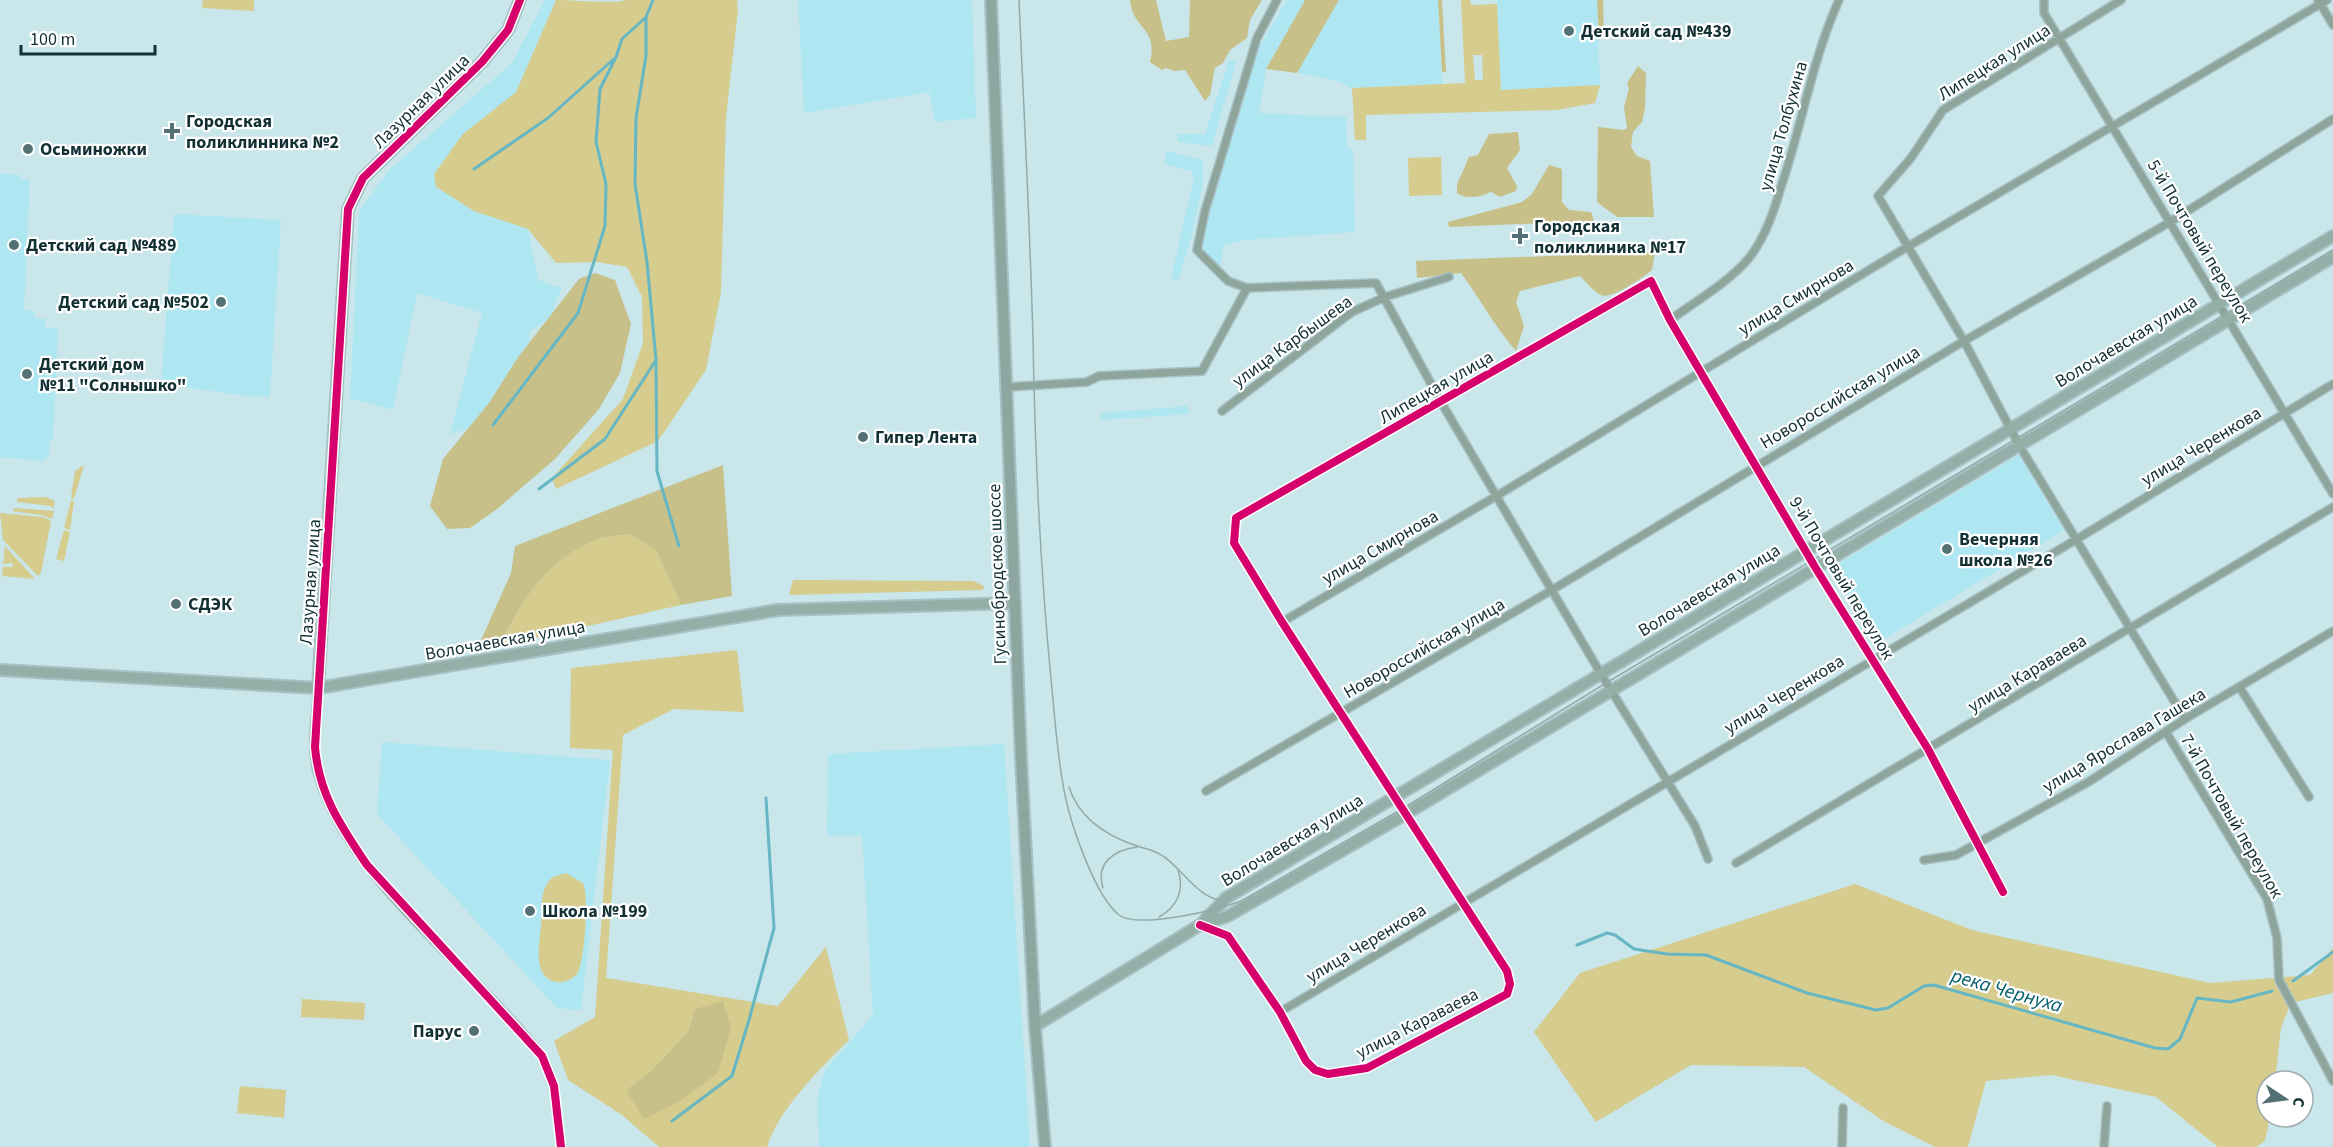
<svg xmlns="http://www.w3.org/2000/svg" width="2333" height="1147" viewBox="0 0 2333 1147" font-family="'Source Sans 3',sans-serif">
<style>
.built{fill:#aee7f1}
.green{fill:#d5cc8d;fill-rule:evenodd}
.forest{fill:#c7c189}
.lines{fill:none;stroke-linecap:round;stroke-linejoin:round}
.stream{stroke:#66b6c4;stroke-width:3}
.street-casing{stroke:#a7c0c4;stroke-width:10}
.secondary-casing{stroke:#a7c0c4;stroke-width:14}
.primary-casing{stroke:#a7c0c4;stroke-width:14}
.street{stroke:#8ea59b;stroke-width:7}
.secondary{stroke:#93afa7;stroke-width:10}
.primary{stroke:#8da7a0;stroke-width:10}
.tram{stroke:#93aaa8;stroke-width:1.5}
.cycleway-casing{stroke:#fff;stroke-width:11}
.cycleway{stroke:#d6006c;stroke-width:8}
.poi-dot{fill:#537074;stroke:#fff;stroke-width:2}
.labels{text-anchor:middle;stroke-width:4.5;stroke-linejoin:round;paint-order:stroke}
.poi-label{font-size:18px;font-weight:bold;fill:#133034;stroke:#fff;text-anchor:start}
.street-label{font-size:18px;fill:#133034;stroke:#fff}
.water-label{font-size:20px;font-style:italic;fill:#025e6a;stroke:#fff}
</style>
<rect width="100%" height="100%" fill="#c9e6eb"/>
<path class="built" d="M545,0H556L516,92L463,134L474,211L528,229L538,280L561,288L551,317L530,331L529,344L489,403L467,429L450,434L482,313L417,293L393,410L350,398L359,212L388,171L512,63Z
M798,0H972L976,118L935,122L929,92L804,113Z
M1287,0H1305L1266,69L1259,113L1346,117L1347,146L1353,151L1355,232L1244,240L1224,246L1220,268L1201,250L1209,213L1255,54Z
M1339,0H1438L1442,84L1352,88L1335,80L1297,73Z
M1497,0H1597L1600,85L1501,90Z
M1229,60L1236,62L1212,146L1178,142V134H1205Z
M1166,151L1203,160V183L1191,238L1178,280L1171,278L1193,182V172L1165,164Z
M0,173L20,175L22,179L30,180L24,310L35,312V318L46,319L45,328L58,329L53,439L50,440L49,455L43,461L0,457Z
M174,214L281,220L270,397L247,396L161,384Z
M1188,406L1189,414L1101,420V413Z
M2019,455L2064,530L1876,644L1831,568Z
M382,742L610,760L581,1010L557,1008L377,814Z
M1004,744L1030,1147H819L817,1098L825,1070L873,1015L862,835L827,836L828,754Z"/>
<path class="green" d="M203,0H254V11L202,8Z
M556,0C573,0 615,4 626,0H737L738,10L726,117L721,292L706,370L658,441L556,489L552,478L623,399L643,343L642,297L627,267L597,262L556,263L528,229L474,211L436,187L434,174L463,134L516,92Z
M1461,0H1470L1471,5L1497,4L1501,90L1600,85L1595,103L1557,110L1366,115V140H1355L1352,88L1465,83ZM1473,55H1482L1483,80H1475Z
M1441,157L1442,195L1409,196L1408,158Z
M84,465L74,499L71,498L75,471Z
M45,497L55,501L53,509L51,506L17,502L18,498Z
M71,500L74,501L70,530L64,528Z
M15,508L54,511L52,519L41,515L12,511Z
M0,513L43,517L51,521L41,573L38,576L3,540Z
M64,530L70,532L64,561L56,559Z
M630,534L656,550L681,605L499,646C524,599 542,564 593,541C604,536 619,536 630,534Z
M5,546L35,579L2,576L3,567H12L13,563L3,564Z
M793,580L973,581L984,586L983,590L789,595Z
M737,650L744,712L674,709L623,735L606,978L778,1006L826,947L849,1040C820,1069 779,1108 767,1147H659L622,1115L568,1080L554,1041L595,1017L613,750L570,748L571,668ZM695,1009L680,1101L626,1090L650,1072L688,1032Z
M566,873L583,883C589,895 585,963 577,974C571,980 564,983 556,982C531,977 540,942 541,925C542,908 539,889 553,877Z
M1855,884L1972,930L2210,983L2310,975L2333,948V993L2291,1003L2281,1028L2275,1081H2267V1117H2270L2265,1141L2256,1147H2218L2156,1097L2051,1075L1986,1081L1968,1147H1935L1885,1122L1804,1067L1691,1065L1596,1122L1534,1032L1580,973Z
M302,999L365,1003L364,1020L301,1017Z
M240,1086L286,1090L284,1118L237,1113Z"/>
<path class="forest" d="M1130,0H1156L1166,41L1189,37L1190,0H1262L1250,20L1247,38L1230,50L1223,63L1215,68L1210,95L1205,101L1185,70L1174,71L1166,68L1162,70L1150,62C1158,26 1133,31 1130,0Z
M1305,0H1339L1297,73L1266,69Z
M1438,0H1442L1446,72H1442Z
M1597,0H1603L1604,37H1599Z
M1638,66L1646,73L1645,108L1642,122L1633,132L1631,147L1637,156L1650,161L1654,217H1617L1597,202L1598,127L1624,130L1627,128L1624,107L1629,88L1627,83Z
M1518,132L1520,150L1507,168L1517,186L1516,191L1500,197L1491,192C1480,197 1467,200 1457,193V184L1469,157L1478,155L1489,134Z
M1549,165L1562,169V202L1569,210L1591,212L1594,221L1449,227L1448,222L1522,202L1532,194Z
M1655,252L1652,270C1643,277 1612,300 1601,295C1594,292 1586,282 1580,276L1520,291L1516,302L1524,326L1516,351C1495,327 1480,299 1461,273L1417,278L1416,261Z
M595,273L615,280L631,324L620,373L599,409L555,459L497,509L470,528L447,529L430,506L443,459L489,403L518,357L579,279Z
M723,465L732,596L681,605L656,550L630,534C619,536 604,536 593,541C542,564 524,599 499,646L477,649L511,573L515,546Z
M723,1001L731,1027L718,1073L680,1101L644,1119L626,1090L650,1072L688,1032L695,1009Z"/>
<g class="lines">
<path class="stream" d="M474,169L548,118L616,57L622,39L646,17L653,0
M656,362L657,471L679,546
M493,425L578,313L605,226L606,184L596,142L600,89L616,57
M539,489L605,439L656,360L647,262L635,184L636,118L646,56V17
M1577,945L1607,933L1615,935L1634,949L1667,954L1706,955L1807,993L1876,1010L1888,1008L1924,986L1934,985L2155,1048L2168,1049L2180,1039L2197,998L2231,1002L2272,991
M2293,981L2333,952
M672,1121L732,1076L749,1020L774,928L766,798"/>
<defs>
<path id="street" d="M2044,0V13L2333,494
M2121,0L1943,110L1911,158L1878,196L1964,341L2019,445L2185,719
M2318,0L2333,25
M1247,288L1376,283L1441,402L1604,679L1695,826L1708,859
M1670,320C1696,301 1728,283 1749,258C1765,238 1774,211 1781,187C1802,125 1812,60 1839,0
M1008,387L1087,382L1099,376L1202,371L1247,288L1228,281L1197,250L1205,211L1257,38L1277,0
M1222,411L1352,312L1385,297L1449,277
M1282,622L1498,495L1907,247L2327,0
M318,688C316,716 310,749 318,775C349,881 476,970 542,1056L554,1086L561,1147
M2240,688L2309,797
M2166,732L2267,899L2277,938L2279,980L2333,1081
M1206,791L1552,590L1964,341L2170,222L2333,119
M1924,860L1956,855L2090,781L2185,719L2333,631
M1736,863L2333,507
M1200,925L1228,936L1280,1012L1306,1061L1315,1070L1328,1074L1367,1068L1507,994L1510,984L1507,971L1282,622L1234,543L1236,518L1651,281L1670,320L1815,567L1928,749L2003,892
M1280,1012L2077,539L2333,384
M1842,1147L1843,1108
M2104,1147L2107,1106"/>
<path id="secondary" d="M0,670L318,688L778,610L1015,603
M318,688L348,209L363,178L482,62L508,30L520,0
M1202,923L1226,898L2333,236
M1035,1026L1200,925L1228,916L1406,814L2333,257"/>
<path id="primary" d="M991,0L1021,758L1035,1026L1045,1147"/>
</defs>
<use href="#street" class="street-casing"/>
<use href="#secondary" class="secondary-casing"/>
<use href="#primary" class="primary-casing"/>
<use href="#street" class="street"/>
<use href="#secondary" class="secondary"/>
<use href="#primary" class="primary"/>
<path class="tram" d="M1019,0C1024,113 1030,226 1033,340C1035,453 1040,566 1051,679C1055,718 1057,757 1065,795C1071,825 1095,896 1119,915C1138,929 1221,910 1243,900L1402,809L1606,683L2333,250
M1069,787C1079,819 1107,836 1137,846C1146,849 1155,850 1163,856C1183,869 1203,907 1232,900
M1103,888C1095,862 1115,850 1137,847
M1159,917C1177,907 1185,890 1178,870"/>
<defs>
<path id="cycleway" d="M520,0L508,30L482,62L363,178L348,209L315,747C319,795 341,826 367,865L542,1056L554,1086L561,1147
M1200,925L1228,936L1280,1012L1306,1061L1315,1070L1328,1074L1367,1068L1507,994L1510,984L1507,971L1282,622L1234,543L1236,518L1651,281L1670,320L1815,567L1928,749L2003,892"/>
</defs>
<use href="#cycleway" class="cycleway-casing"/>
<use href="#cycleway" class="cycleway"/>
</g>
<g class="poi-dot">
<circle cx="1569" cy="31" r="6"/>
<path d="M169 122h6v6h6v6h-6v6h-6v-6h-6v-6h6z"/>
<circle cx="28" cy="149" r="6"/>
<path d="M1517 227h6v6h6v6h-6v6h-6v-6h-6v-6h6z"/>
<circle cx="14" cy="245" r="6"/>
<circle cx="221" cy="302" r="6"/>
<circle cx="27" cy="374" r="6"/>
<circle cx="863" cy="437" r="6"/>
<circle cx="1947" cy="549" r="6"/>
<circle cx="176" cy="604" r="6"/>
<circle cx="530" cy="911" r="6"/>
<circle cx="474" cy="1031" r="6"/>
</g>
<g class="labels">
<g class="poi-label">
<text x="1581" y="37">Детский сад №439</text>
<text x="186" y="127">Городская<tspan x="186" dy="21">поликлинника №2</tspan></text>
<text x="40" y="155">Осьминожки</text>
<text x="1534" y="232">Городская<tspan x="1534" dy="21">поликлиника №17</tspan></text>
<text x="26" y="251">Детский сад №489</text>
<text x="209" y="308" text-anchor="end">Детский сад №502</text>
<text x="39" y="370">Детский дом<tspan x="39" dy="21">№11 "Солнышко"</tspan></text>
<text x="875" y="443">Гипер Лента</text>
<text x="1959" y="545">Вечерняя<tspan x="1959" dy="21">школа №26</tspan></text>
<text x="188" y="610">СДЭК</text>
<text x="542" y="917">Школа №199</text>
<text x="462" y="1037" text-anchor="end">Парус</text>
</g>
<g class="street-label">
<text transform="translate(1994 62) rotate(-32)" y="6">Липецкая улица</text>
<text transform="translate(421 101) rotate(-44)" y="6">Лазурная улица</text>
<text transform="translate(1783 126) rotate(-74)" y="6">улица Толбухина</text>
<text transform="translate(2200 241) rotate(59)" y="6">5-й Почтовый переулок</text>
<text transform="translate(1796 297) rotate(-31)" y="6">улица Смирнова</text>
<text transform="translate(1292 341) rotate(-36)" y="6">улица Карбышева</text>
<text transform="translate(2126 341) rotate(-31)" y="6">Волочаевская улица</text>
<text transform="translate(1436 387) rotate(-30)" y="6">Липецкая улица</text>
<text transform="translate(1840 397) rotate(-31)" y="6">Новороссийская улица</text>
<text transform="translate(2201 446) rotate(-31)" y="6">улица Черенкова</text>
<text transform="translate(1380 547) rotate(-30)" y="6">улица Смирнова</text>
<text transform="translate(997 574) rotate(-92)" y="6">Гусинобродское шоссе</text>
<text transform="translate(1842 578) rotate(59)" y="6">9-й Почтовый переулок</text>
<text transform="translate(310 582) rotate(-86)" y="6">Лазурная улица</text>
<text transform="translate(1709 590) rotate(-31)" y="6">Волочаевская улица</text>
<text transform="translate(505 640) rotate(-10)" y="6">Волочаевская улица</text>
<text transform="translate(1424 648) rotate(-30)" y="6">Новороссийская улица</text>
<text transform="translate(2027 673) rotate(-31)" y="6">улица Караваева</text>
<text transform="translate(1784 694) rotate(-31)" y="6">улица Черенкова</text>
<text transform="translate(2124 740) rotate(-31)" y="6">улица Ярослава Гашека</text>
<text transform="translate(2232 816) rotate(60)" y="6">7-й Почтовый переулок</text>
<text transform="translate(1292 840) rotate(-31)" y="6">Волочаевская улица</text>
<text transform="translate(1366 943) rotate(-31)" y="6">улица Черенкова</text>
<text transform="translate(1417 1023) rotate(-27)" y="6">улица Караваева</text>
</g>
<g class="water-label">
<text transform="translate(2007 990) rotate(16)" y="7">река Чернуха</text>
</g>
</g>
<g transform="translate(2285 1099) rotate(103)"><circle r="28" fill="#ffffff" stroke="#a1acae" stroke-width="1.5"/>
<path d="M0-4.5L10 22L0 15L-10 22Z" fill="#537074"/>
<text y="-9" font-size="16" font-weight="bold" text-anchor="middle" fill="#133034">С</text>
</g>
<path d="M21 45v9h134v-9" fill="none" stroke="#133034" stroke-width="3"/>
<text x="30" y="45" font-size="18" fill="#133034" stroke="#ffffff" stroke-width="4.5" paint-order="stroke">100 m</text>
</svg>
